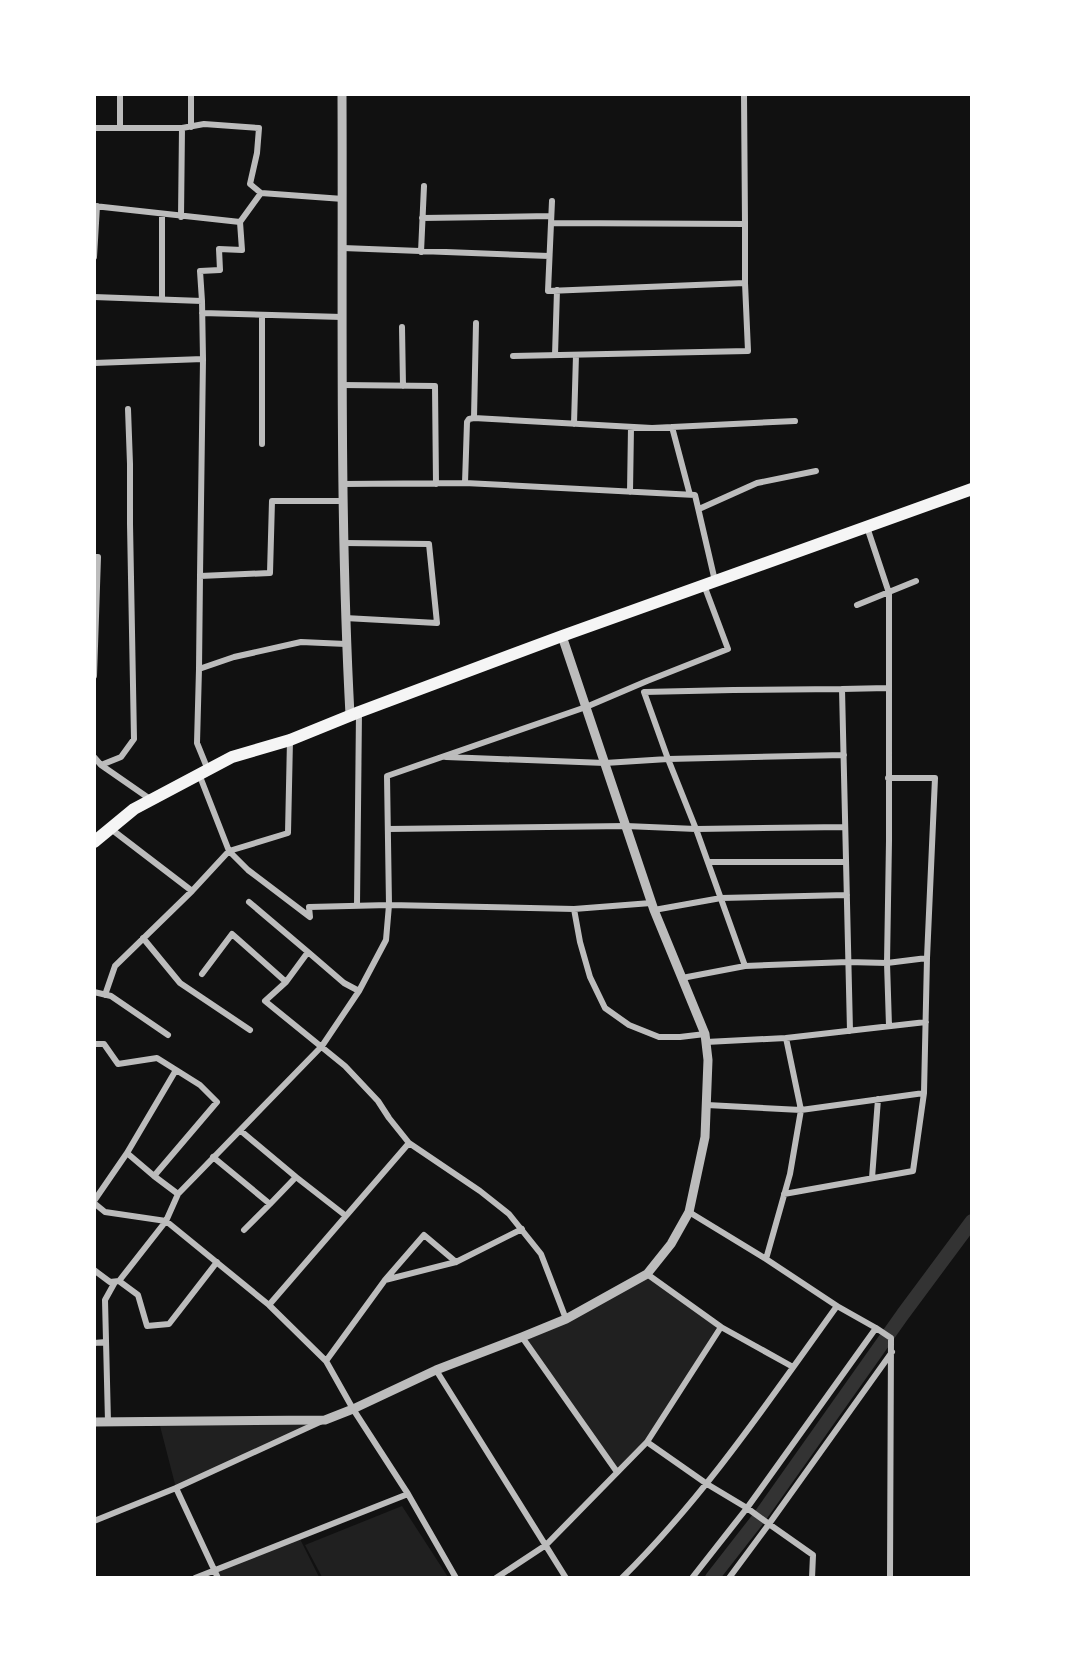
<svg xmlns="http://www.w3.org/2000/svg" width="1066" height="1672" viewBox="0 0 1066 1672" font-family="'Varela Round',sans-serif">
<style>
.green{fill:#202020}
.lines{fill:none;stroke-linecap:round;stroke-linejoin:round}
.canal{stroke:#333;stroke-width:14}
.minor{stroke:#bcbcbc;stroke-width:6}
.tertiary{stroke:#bcbcbc;stroke-width:9}
.primary{stroke:#f5f5f5;stroke-width:12}
</style>
<rect width="100%" height="100%" fill="#111"/>
<path class="green" d="M647,1274L718,1325L647,1442L617,1472L522,1337Z
M325,1420L176,1488L159,1422Z
M402,1506L448,1577H322L305,1545Z
M300,1539L319,1577H220L217,1570Z"/>
<g class="lines">
<path class="canal" d="M712,1578L758,1519L903,1314L972,1221"/>
<path class="minor" d="M120,94V128
M191,94V127
M744,94L745,224
M94,128H182L204,124L259,128L257,153L250,184L261,193L240,222L242,250L219,249L220,270L200,271L202,301L203,359L200,576
M261,193L343,199
M552,201L548,291L745,283
M94,206L240,222
M181,217L182,128
M422,218L551,216
M343,248L549,256
M421,252L424,186
M94,257L97,206
M94,297L202,301
M162,299V215
M202,313L342,317
M262,315V444
M402,327L403,386
M555,355L557,290
M513,356L748,351L745,283V224L551,223
M94,363L203,359
M342,385L435,386L436,484
M474,418L476,323
M574,424L576,355
M672,427L690,495
M465,483L467,422L469,419L474,418L652,428L795,421
M342,484L465,483L695,495L715,581
M630,492L631,427
M699,509L757,483L816,471
M344,543L429,544L437,623L345,618
M94,557H98L94,676
M857,605L916,581
M199,669L200,576L270,573L272,501H343
M842,689L888,688
M844,755L668,759L644,692L733,690L842,689L850,1031
M94,757L101,765L121,757L134,739L130,524V464L128,409
M446,757L605,763L668,759L696,829L845,827
M101,765L150,799
M208,770L197,743L199,669L234,657L301,642L346,644
M199,774L229,851L248,870L310,917L309,907L389,905L574,909L651,903
M888,778H935L927,958
M388,829L626,826L696,829L745,966L848,962L887,963L889,841V593L867,527
M708,862H846
M192,891L229,851L288,833L290,740
M249,902L308,952
M357,906L359,712
M574,909L580,942L590,977L605,1008L629,1025L659,1037H680L705,1034
M654,910L721,898L847,895
M143,938L180,983L250,1030
M202,974L232,934L286,982L265,1001L345,1066L378,1101L389,1118L409,1143L480,1191L509,1214L541,1254L566,1319
M682,978L745,966
M286,982L308,952L344,983L359,991
M94,992L111,996L168,1035
M105,995L115,966L192,891L111,829
M786,1038L926,1022
M706,1042L786,1038L801,1110L790,1174L766,1259
M94,1044H104L118,1064L157,1058L200,1085L217,1102L154,1176L127,1153L94,1201
M707,1105L801,1110L924,1093
M241,1131L296,1177L270,1204
M127,1153L176,1070
M213,1157L270,1204L244,1230
M296,1177L346,1216
M872,1178L878,1099
M178,1194L322,1046L359,991L386,940L389,905L387,776L586,707L647,681L728,649L704,585
M784,1194L913,1171L924,1093L927,958L887,963L889,1026
M94,1203L105,1212L166,1221L269,1305L326,1361L353,1409L408,1494L456,1578
M94,1270L110,1282L119,1281L166,1221L178,1194L154,1176
M385,1280L456,1262L522,1229
M119,1281L138,1295L147,1326L169,1324L217,1262
M269,1305L409,1143
M837,1306L876,1328L891,1338L890,1578
M721,1327L793,1367
M522,1337L617,1472
M94,1343L106,1342
M326,1361L385,1280L424,1235L456,1262
M436,1370L566,1578
M108,1422L105,1300L115,1282
M647,1442L707,1484L747,1508L769,1524L892,1352
M176,1488L218,1578
M94,1521L176,1488L322,1421
M195,1578L408,1494
M496,1578L546,1545L647,1442L721,1327L647,1274
M622,1578C705,1496 770,1399 837,1306L766,1259L689,1212
M692,1578L747,1508L876,1328
M729,1578L769,1524L813,1555L812,1578"/>
<path class="tertiary" d="M342,94C343,302 339,508 350,715
M94,1422L325,1420L353,1409L436,1370L522,1337L566,1319L647,1274L671,1244L689,1212L705,1137L708,1060L705,1034L654,910L562,636"/>
<path class="primary" d="M94,842L134,809L232,757L290,740L359,712L562,636L972,489"/>
</g>
<rect width="1066" height="1672" fill="none" stroke="#ffffff" stroke-width="192"/>
</svg>
